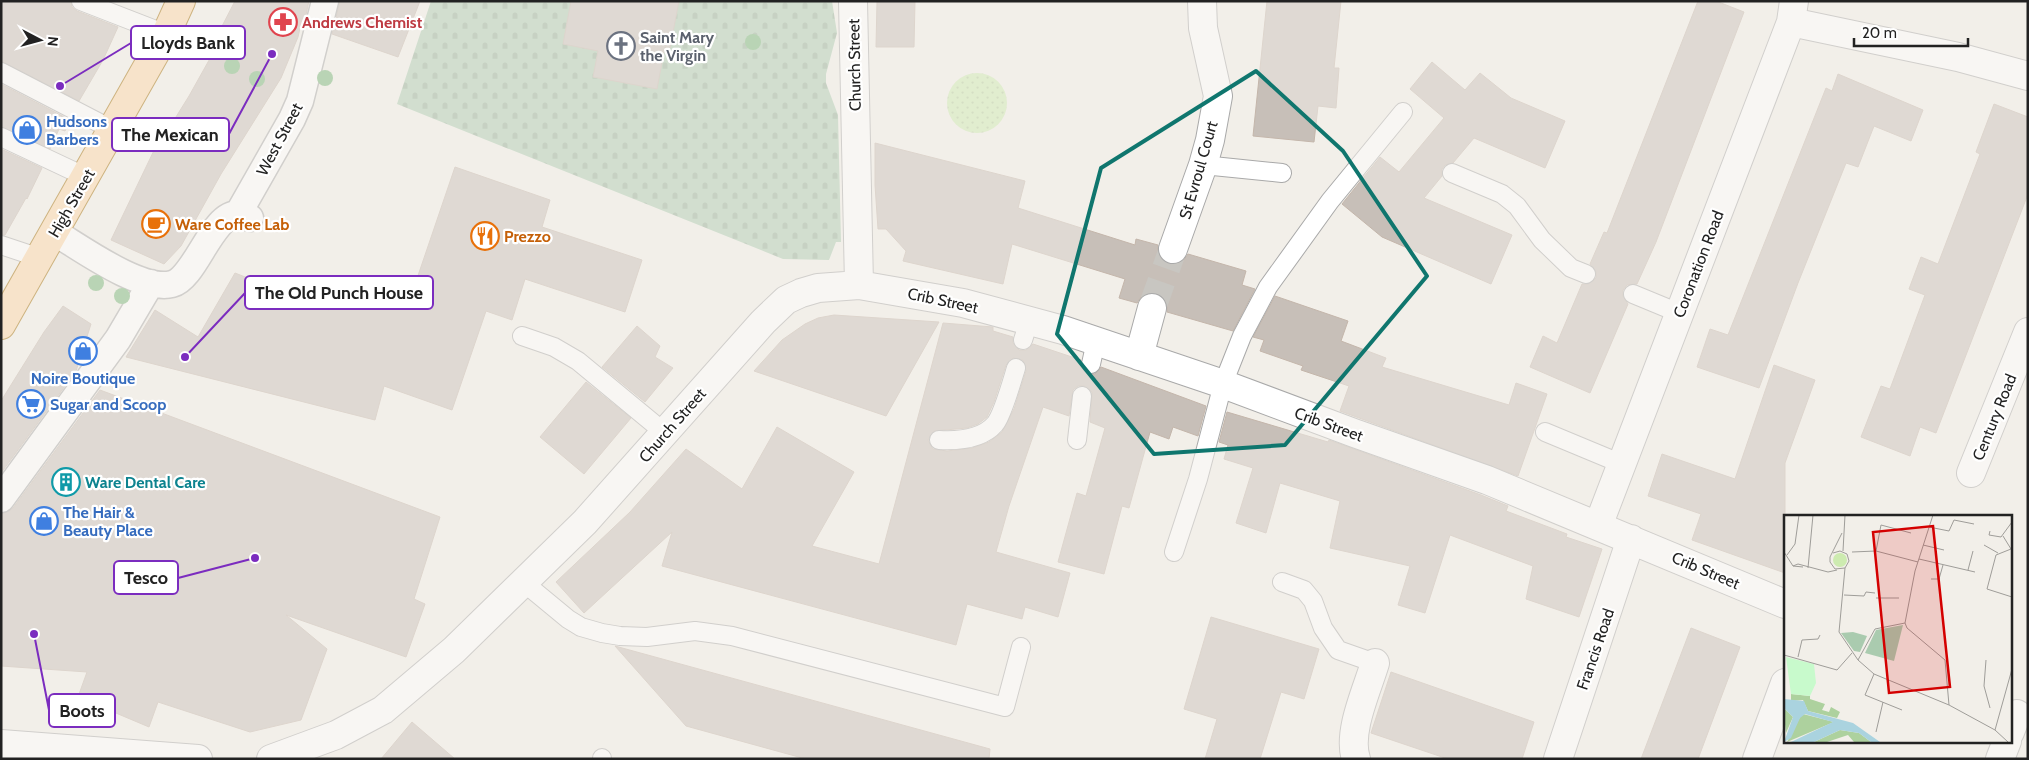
<svg xmlns="http://www.w3.org/2000/svg" width="2029" height="760" viewBox="0 0 2029 760" font-family="Cabin,sans-serif">
<style>
.grass{fill:url(#grass-dots)}
.cemetery{fill:url(#cemetery-stones)}
.building{fill:#c7bfb8;stroke:#c4b6ab;fill-rule:evenodd}
.lines{fill:none;stroke-linecap:round;stroke-linejoin:round}
.minor-tunnel{stroke:#c8c6c1;stroke-width:28;stroke-dasharray:28 14;stroke-linecap:butt}
.service-casing{stroke:#a9a9a9;stroke-width:20}
.pedestrian-casing{stroke:#a9a9a9;stroke-width:29}
.minor-casing{stroke:#a9a9a9;stroke-width:30}
.primary-casing{stroke:#a06b00;stroke-width:30}
.service{stroke:#fff;stroke-width:18}
.pedestrian{stroke:#fff;stroke-width:26}
.minor{stroke:#fff;stroke-width:28}
.primary{stroke:#fcd6a4;stroke-width:28}
.tree{fill:#74b475}
.marked{fill:none;stroke:#0f766e;stroke-width:4;stroke-linejoin:round}
.labels{text-anchor:middle;stroke-width:4.5;stroke-linejoin:round;paint-order:stroke}
.health-label{font-size:16px;font-weight:bold;fill:#be3a42;stroke:#fff;text-anchor:start}
.worship-label{font-size:16px;font-weight:bold;fill:#5b616d;stroke:#fff;text-anchor:start}
.street-label{font-size:16px;fill:#222;stroke:#fff}
.shop-label{font-size:16px;font-weight:bold;fill:#366cbe;stroke:#fff;text-anchor:start}
.food-label{font-size:16px;font-weight:bold;fill:#c56008;stroke:#fff;text-anchor:start}
.culture-label{font-size:16px;font-weight:bold;fill:#0d838f;stroke:#fff;text-anchor:start}
.inset-road{fill:none;stroke:#9f9d99;stroke-width:1}
.view{fill:#d40000;fill-opacity:0.15;stroke:#d40000;stroke-width:2.5}
.inset-edge{fill:none;stroke:#222;stroke-width:2.5}
.leader{fill:none;stroke:#7b2cbf;stroke-width:2}
.callout-dot{fill:#7b2cbf;stroke:#fff;stroke-width:2}
.callout{fill:#fff;stroke:#7b2cbf;stroke-width:2}
.callout-label{font-size:18px;text-anchor:middle;font-weight:bold;fill:#222}
</style>
<defs>
<pattern id="grass-dots" width="8" height="8" patternUnits="userSpaceOnUse" patternTransform="scale(1.25)"><rect width="8" height="8" fill="#cdebb0"/><path d="M2 2h.1M6 6h.1" fill="none" stroke="#b0c997" stroke-width="1.8" stroke-linecap="round"/></pattern>
<pattern id="cemetery-stones" width="16" height="16" patternUnits="userSpaceOnUse" patternTransform="scale(1.25)"><rect width="16" height="16" fill="#aacbaf"/><path d="M2 7V4a2 2 0 0 1 4 0v3zM10 15v-3a2 2 0 0 1 4 0v3z" fill="#92ae96"/></pattern>
</defs>
<rect width="100%" height="100%" fill="#f2efe9"/>
<path class="grass" d="M947 103a30 30 0 1 1 60 0a30 30 0 1 1-60 0Z"/>
<path class="cemetery" d="M431,1H832L837,33L826,74V83L838,115L841,242H836L829,260L783,259L397,104Z"/>
<path class="building" d="M1,1H71L72,7L77,11L118,27L103,60L79,101L1,61Z
M235,1H309L304,24H301L298,37L281,78L221,174L181,246L164,264L111,240L159,140L161,141L189,96L222,37L219,32Z
M340,1H420L398,57L332,34Z
M571,1H679L670,48L665,47L657,89L593,77L598,51L563,44Z
M877,1H915L914,47H876Z
M1267,1H1341L1334,68H1339L1336,108L1318,106L1314,142L1253,136Z
M1698,1H1716L1744,12L1656,242L1637,284L1627,285L1623,290V296L1628,304L1590,393L1530,367L1543,336L1557,343L1582,284H1588L1596,278V272L1590,264L1604,232L1607,233Z
M1432,62L1465,90L1480,73L1511,98L1565,121L1545,168L1474,138L1453,163L1445,165L1442,169V176L1424,198L1512,235L1491,284L1382,237L1342,204L1380,157L1399,172L1444,118L1410,89Z
M1838,74L1923,110L1911,141L1874,126L1858,167L1846,163L1798,283L1759,388L1697,367L1710,329L1728,335L1826,88L1832,91Z
M1,84L70,120L65,131L59,129L50,149L1,127Z
M1994,104L2028,117V194L1936,433L1920,427L1910,456L1861,437L1881,386L1890,389L1925,295L1909,289L1921,257L1938,264L1980,154L1976,152Z
M875,143L1025,181L1018,208L1135,245L1136,239L1158,245V252L1161,259L1168,264H1176L1183,261L1188,254L1246,271L1242,285L1255,289L1233,331L1167,312V304L1163,297L1157,293H1148L1141,297L1137,303L1119,298L1125,279L1012,244L1003,284L903,261L906,251L886,229H878L875,185Z
M1,149L42,168L27,199L26,198L5,235H1Z
M455,167L550,200L542,227L642,260L625,312L525,279L512,320L486,311L452,410L384,386L375,420L126,357L155,310L198,337L235,273L329,310L339,280L408,305Z
M1275,296L1348,321L1341,341L1386,358L1382,367L1509,405L1516,383L1547,394L1518,476L1340,411L1349,386L1301,370L1303,366L1260,351L1264,340L1253,337Z
M63,306L91,324L76,371L1,473V401L44,332Z
M834,315L939,322L886,416L754,371L782,340L805,324L818,318Z
M943,323L993,327V331L1013,337V343L1019,350H1026L1033,344L1081,360V368L1088,374H1095L1101,367L1206,406L1198,436L1173,427L1169,439L1150,432L1129,508L1122,506L1104,574L1058,562L1077,493L1086,496L1105,428L1090,422L1092,392L1084,386H1078L1073,390L1069,416L1043,407L1009,506L996,552L1070,573L1058,617L1025,607L1022,619L967,604L956,645L662,566L672,532L584,613L556,582L630,512L686,449L742,489L777,427L854,472L812,546L879,564ZM1013,358L1023,360L1026,371L1014,409L1002,432L989,442L972,448L947,451L933,449L928,440L934,431L967,428L978,424L987,417L994,402L1006,365Z
M637,326L660,346L655,357L673,368L645,402L602,367Z
M1774,365L1815,380L1785,463V573L1692,540L1701,514L1648,496L1662,454L1735,479Z
M586,382L631,418L584,474L540,437Z
M100,390L440,517L414,599L425,604L406,657L286,615L327,649L301,720L250,732L158,702L149,727L78,697L87,672L1,666V514L7,512L13,508Z
M1227,412L1328,442L1329,440L1481,495L1508,506L1506,511L1567,534L1566,537L1602,549L1579,617L1526,599L1533,566L1450,535L1425,613L1398,605L1410,566L1330,548L1340,501L1280,483L1266,533L1236,523L1253,468L1224,459L1228,445L1219,442Z
M1211,617L1319,649L1304,699L1281,692L1260,759H1205L1217,719L1184,709Z
M1691,628L1740,647L1698,759H1641Z
M615,646L990,749L989,759H806L686,726Z
M1391,672L1534,722L1522,759H1448L1371,733Z
M412,722L455,759H381Z"/>
<g class="lines">
<path class="minor-tunnel" d="M1152,308L1173,249"/>
<defs>
<path id="service" d="M81,1L166,34
M1,72L113,130
M1,137L86,177
M1203,165L1282,173
M1452,173L1502,194L1517,206L1542,240L1571,268L1586,274
M1,245L40,258
M1633,294L1679,313
M522,336L554,347L578,361L665,433
M1023,340L1029,321
M1091,364L1096,341
M1545,432L1622,464
M939,440C958,441 982,439 995,424C1003,414 1012,381 1016,368
M1077,440L1082,396
M1174,552L1198,479L1223,384L1242,336L1268,287L1330,201L1403,112
M522,581L568,619L581,627L602,633L620,636L647,637L695,631L732,636L1005,707L1021,647
M1282,582L1304,590L1313,601L1323,628L1338,650L1375,663
M602,759V758"/>
<path id="pedestrian" d="M238,214L292,119L300,101L325,1
M54,232C81,248 141,292 172,284C196,278 212,212 239,214C243,215 247,217 250,218
M1,499L118,339L151,283"/>
<path id="minor" d="M853,1L859,285
M1791,22L1958,57L2028,76
M1173,249L1203,165L1210,140L1218,96L1203,28L1202,1
M1139,356L1152,308
M1971,473L2028,332
M1598,526L1791,22L1794,1
M2010,732L2017,714
M1,744L198,759
M271,759L336,735L383,710L454,650L585,522L763,322L786,300L801,293L818,288L859,285L963,303L1063,330L1223,384L1354,433L1487,480L1785,604
M1356,759C1347,732 1367,690 1375,663
M1558,759L1631,539
M1757,759L1785,683
M2000,759L2007,741"/>
<path id="primary" d="M1,325L166,34L181,1"/>
</defs>
<use href="#service" class="service-casing"/>
<use href="#pedestrian" class="pedestrian-casing"/>
<use href="#minor" class="minor-casing"/>
<use href="#primary" class="primary-casing"/>
<use href="#service" class="service"/>
<use href="#pedestrian" class="pedestrian"/>
<use href="#minor" class="minor"/>
<use href="#primary" class="primary"/>
</g>
<g class="tree">
<circle cx="753" cy="42" r="8"/>
<circle cx="232" cy="66" r="8"/>
<circle cx="325" cy="78" r="8"/>
<circle cx="257" cy="79" r="8"/>
<circle cx="96" cy="283" r="8"/>
<circle cx="122" cy="296" r="8"/>
</g>
<path d="M0 0H2029V760H0ZM1256,71L1343,151L1427,276L1285,445L1154,454L1057,334L1101,168Z" fill="#f2efe9" fill-opacity=".55" fill-rule="evenodd"/>
<path class="marked" d="M1256,71L1343,151L1427,276L1285,445L1154,454L1057,334L1101,168Z"/>
<defs>
<symbol id="pharmacy-ring" viewBox="-11 -11 22 22"><circle r="9.5" fill="#fff" stroke="#e0444e" stroke-width="1.5"/><path d="M-2-6h4v4h4v4h-4v4h-4v-4h-4v-4h4Z" fill="#e0444e"/></symbol>
<symbol id="church-ring" viewBox="-11 -11 22 22"><circle r="9.5" fill="#fff" stroke="#6b7280" stroke-width="1.5"/><path d="M-1.2-6h2.4v3.5h3.3v2.4h-3.3V6h-2.4V-.1h-3.3v-2.4h3.3Z" fill="#6b7280"/></symbol>
<symbol id="shop-ring" viewBox="-11 -11 22 22"><circle r="9.5" fill="#fff" stroke="#3f7fe0" stroke-width="1.5"/><path d="M-5-2.5h2.3a2.7 3.5 0 0 1 5.4 0H5L5.5 6h-11ZM-1.5-2.5h3a1.5 2.3 0 0 0-3 0Z" fill="#3f7fe0"/></symbol>
<symbol id="cafe-ring" viewBox="-11 -11 22 22"><circle r="9.5" fill="#fff" stroke="#e8710a" stroke-width="1.5"/><path d="M-5.5-4.5H6V0H3Q3 3.5 0 3.5H-2.5Q-5.5 3.5-5.5 0ZM3-3.2v2h1.7v-2ZM-6 4.5H4V6H-6Z" fill="#e8710a"/></symbol>
<symbol id="restaurant-ring" viewBox="-11 -11 22 22"><circle r="9.5" fill="#fff" stroke="#e8710a" stroke-width="1.5"/><path d="M-5-6h1v4h1v-4h1v4h1v-4h1v5L-1.5 .5V6h-2V.5L-5-1ZM5-6V6H3V1.5H1.5Q1.5-4 5-6Z" fill="#e8710a"/></symbol>
<symbol id="supermarket-ring" viewBox="-11 -11 22 22"><circle r="9.5" fill="#fff" stroke="#3f7fe0" stroke-width="1.5"/><path d="M-6-5.5h2.5l.6 2H6L4.5 2H-2.5L-4.4-4H-6ZM-1.5 3.2a1.3 1.3 0 1 0 .1 0ZM3 3.2a1.3 1.3 0 1 0 .1 0Z" fill="#3f7fe0"/></symbol>
<symbol id="building-ring" viewBox="-11 -11 22 22"><circle r="9.5" fill="#fff" stroke="#0f9aa8" stroke-width="1.5"/><path d="M-4-6H4V6H1V3H-1V6H-4ZM-2.5-4.3h1.7v1.8h-1.7ZM.8-4.3h1.7v1.8H.8ZM-2.5-1h1.7V.8h-1.7ZM.8-1h1.7V.8H.8Z" fill="#0f9aa8"/></symbol>
</defs>
<g fill-rule="evenodd">
<use href="#pharmacy-ring" x="267" y="6" width="32" height="32"/>
<use href="#church-ring" x="605" y="30" width="32" height="32"/>
<use href="#shop-ring" x="11" y="114" width="32" height="32"/>
<use href="#cafe-ring" x="140" y="208" width="32" height="32"/>
<use href="#restaurant-ring" x="469" y="220" width="32" height="32"/>
<use href="#shop-ring" x="67" y="335" width="32" height="32"/>
<use href="#supermarket-ring" x="15" y="388" width="32" height="32"/>
<use href="#building-ring" x="50" y="466" width="32" height="32"/>
<use href="#shop-ring" x="28" y="505" width="32" height="32"/>
</g>
<g class="labels">
<g class="health-label">
<text x="302" y="28">Andrews Chemist</text>
</g>
<g class="worship-label">
<text x="640" y="43">Saint Mary<tspan x="640" dy="18">the Virgin</tspan></text>
</g>
<g class="street-label">
<text transform="translate(854 65) rotate(-91)" y="6">Church Street</text>
<text transform="translate(279 139) rotate(-62)" y="6">West Street</text>
<text transform="translate(1198 170) rotate(-74)" y="6">St Evroul Court</text>
<text transform="translate(71 203) rotate(-60)" y="6">High Street</text>
<text transform="translate(1698 264) rotate(-69)" y="6">Coronation Road</text>
<text transform="translate(943 300) rotate(12)" y="6">Crib Street</text>
<text transform="translate(1994 417) rotate(-68)" y="6">Century Road</text>
<text transform="translate(1329 424) rotate(20)" y="6">Crib Street</text>
<text transform="translate(672 425) rotate(-49)" y="6">Church Street</text>
<text transform="translate(1706 570) rotate(23)" y="6">Crib Street</text>
<text transform="translate(1595 649) rotate(-71)" y="6">Francis Road</text>
</g>
<g class="shop-label">
<text x="46" y="127">Hudsons<tspan x="46" dy="18">Barbers</tspan></text>
<text x="83" y="384" text-anchor="middle">Noire Boutique</text>
<text x="50" y="410">Sugar and Scoop</text>
<text x="63" y="518">The Hair &amp;<tspan x="63" dy="18">Beauty Place</tspan></text>
</g>
<g class="food-label">
<text x="175" y="230">Ware Coffee Lab</text>
<text x="504" y="242">Prezzo</text>
</g>
<g class="culture-label">
<text x="85" y="488">Ware Dental Care</text>
</g>
</g>
<g transform="translate(1784 515)">
<rect width="228" height="228" fill="#f2efe9"/>
<path d="M49 45a7 7 0 1 1 14 0a7 7 0 1 1-14 0Z" fill="#cdebb0"/>
<path d="M7,179L26,181V184L41,189L38,195L45,197L47,192L56,197L53,203L24,196L19,185L7,186ZM0,193L9,202L2,218L0,201ZM19,199L50,207L3,227L16,202ZM56,215L75,218L87,227H70L64,220L43,227H30Z" fill="#add19e"/>
<path d="M119,110L110,146L81,138L92,115ZM69,117L83,121L76,137L70,136L57,118Z" fill="#aacbaf"/>
<path d="M2,142L30,149L32,168L26,181L7,179Z" fill="#c8facc"/>
<path d="M0,184L20,186L24,196L69,208L96,227H87L75,218L56,215L30,227H7L49,207L21,199L16,203L7,223L0,227L9,202L0,193Z" fill="#aad3df"/>
<path class="inset-road" d="M149,0L131,56L121,108L123,113L161,145L165,190M145,12L165,16L170,5L190,9M206,16L205,20L217,22L228,7M219,21L227,34L212,40L203,74L228,82M139,30L160,35M200,30L214,38M59,36L61,0M92,36L97,10L127,18M0,37L9,51L19,52M68,37L92,36L134,47M49,38L56,36L63,39L65,46L61,53L51,54L46,47V42L58,18M3,40L11,29L15,0M135,44L191,57M9,51L14,49L44,57L53,55M24,53L29,0M61,53L55,117L74,145L90,159L165,190L211,215L224,227M184,55L189,36M147,64H155L159,50M60,80L80,81L82,77L91,78M92,83H115M0,140L53,155L68,138M14,142L18,125L34,124L36,120M74,145L91,114L121,108M202,145L200,171L206,193M90,159L81,180L118,195M211,215L228,154M92,217L99,187"/>
<path class="view" d="M149,11L166,172L105,178L89,17Z"/>
<rect width="228" height="228" class="inset-edge"/>
</g>
<path class="leader" d="M60 86L131 43M272 54L229 134M185 357L245 293M255 558L178 578M34 634L49 710"/>
<g class="callout-dot">
<circle cx="60" cy="86" r="5"/>
<circle cx="272" cy="54" r="5"/>
<circle cx="185" cy="357" r="5"/>
<circle cx="255" cy="558" r="5"/>
<circle cx="34" cy="634" r="5"/>
</g>
<g class="callout">
<rect x="131" y="26" width="114" height="33" rx="5"/>
<rect x="112" y="118" width="117" height="33" rx="5"/>
<rect x="245" y="276" width="188" height="33" rx="5"/>
<rect x="114" y="561" width="64" height="33" rx="5"/>
<rect x="49" y="694" width="66" height="33" rx="5"/>
</g>
<g class="callout-label">
<text x="188" y="49">Lloyds Bank</text>
<text x="170" y="141">The Mexican</text>
<text x="339" y="299">The Old Punch House</text>
<text x="146" y="584">Tesco</text>
<text x="82" y="717">Boots</text>
</g>
<rect width="2029" height="760" fill="none" stroke="#222222" stroke-width="5"/>
<g transform="translate(40 40) rotate(96)" stroke="#ffffff" stroke-width="4" paint-order="stroke">
<path d="M0-4L9 19L0 12L-9 19Z" fill="#222222"/>
<text y="-8" font-size="14" font-weight="bold" text-anchor="middle" fill="#222222">N</text>
</g>
<path d="M1854 38v8h114v-8" fill="none" stroke="#222222" stroke-width="2.5"/>
<text x="1862" y="38" font-size="15" fill="#222222" stroke="#ffffff" stroke-width="4" paint-order="stroke">20 m</text>
</svg>
